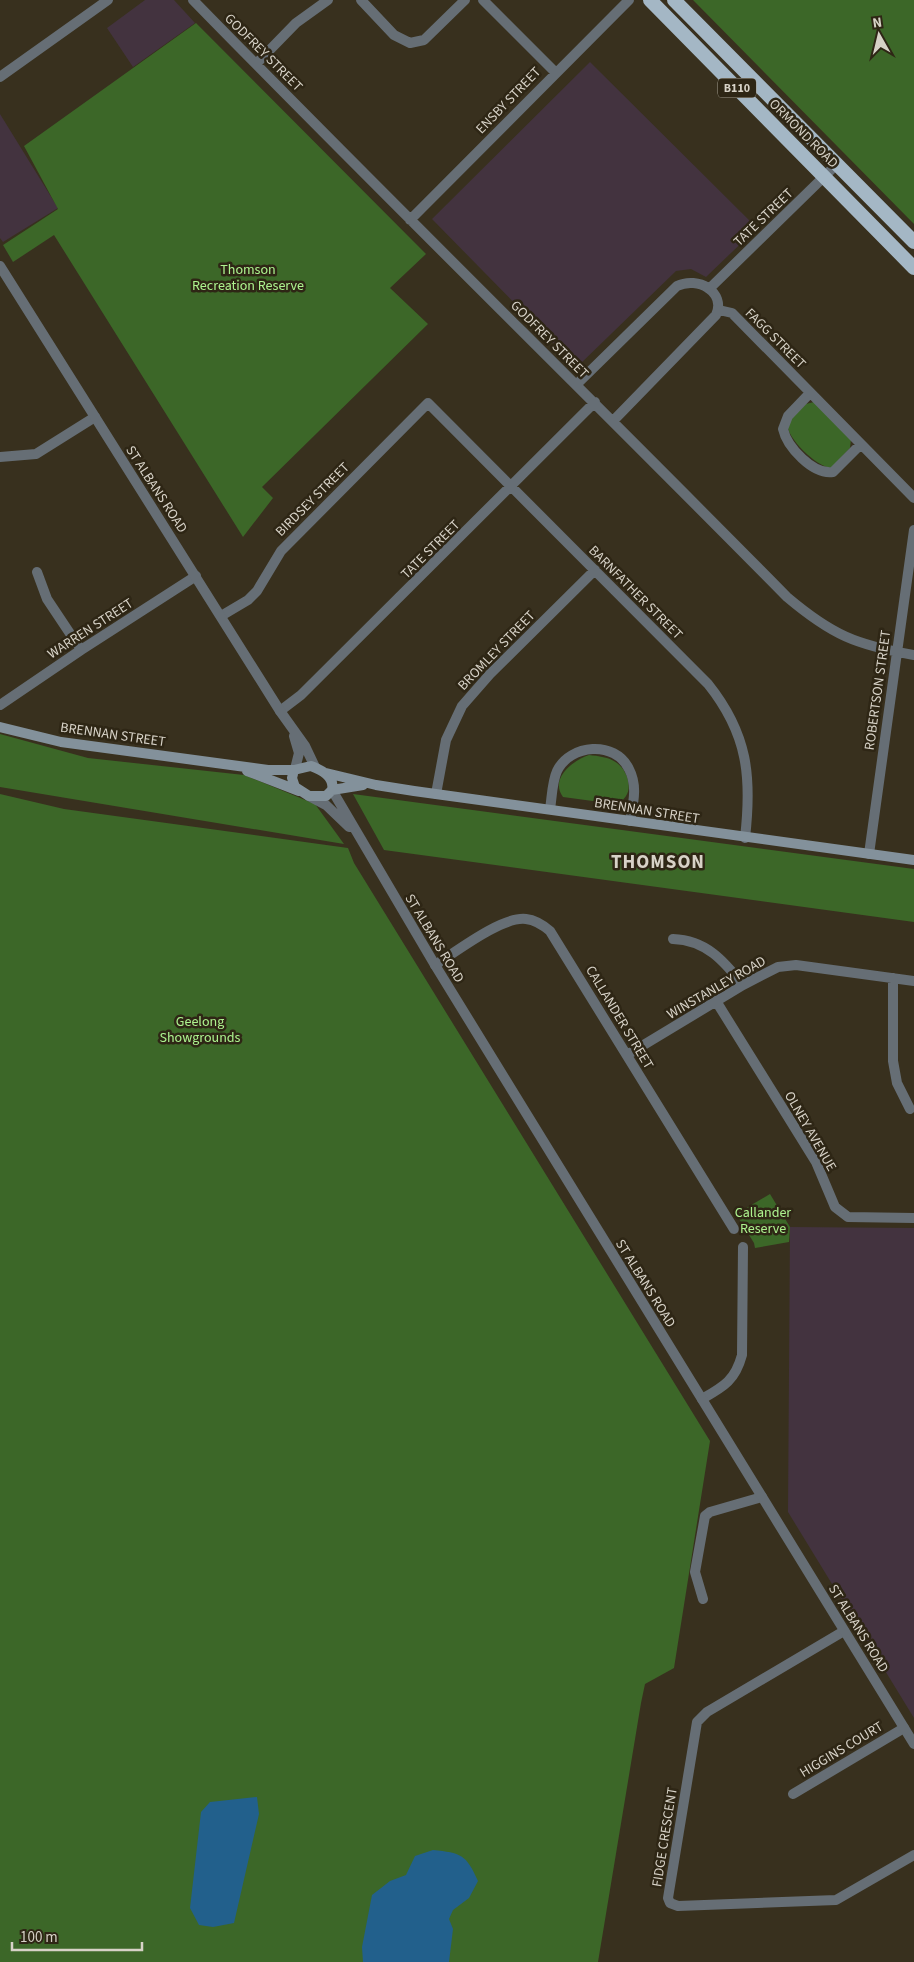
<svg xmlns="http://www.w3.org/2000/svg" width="914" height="1962" viewBox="0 0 914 1962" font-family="'Source Sans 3',sans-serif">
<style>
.education{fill:#43333f}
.green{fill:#3c6728}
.water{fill:#22608c}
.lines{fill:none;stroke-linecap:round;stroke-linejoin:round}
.minor{stroke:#666e75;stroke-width:10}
.tertiary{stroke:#666e75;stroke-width:10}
.secondary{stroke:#83919b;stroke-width:10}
.trunk{stroke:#a4b7c5;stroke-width:14}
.labels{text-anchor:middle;stroke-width:5;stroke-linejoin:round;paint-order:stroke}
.shield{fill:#2e2615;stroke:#a49e92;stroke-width:1}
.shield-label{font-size:12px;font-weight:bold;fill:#d7d2c7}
.street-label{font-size:14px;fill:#d7d2c7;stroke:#2e2615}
.park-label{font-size:14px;fill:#adf38f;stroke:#2e2615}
.district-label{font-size:19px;font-weight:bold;letter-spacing:1px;fill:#d7d2c7;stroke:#2e2615}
</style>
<rect width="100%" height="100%" fill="#38301e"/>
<path class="education" d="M145,0H174L195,23L133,67L107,28Z
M590,62L757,228L706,277L691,269L676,271L577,367L432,219Z
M0,114L58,208L3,242L0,238Z
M790,1227L914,1228V1718L788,1512Z"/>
<path class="green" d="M693,0H914V224Z
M196,23L426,254L390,288L428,324L262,487L273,498L243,537L54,235L13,262L3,245L58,209L24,146Z
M814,402L851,439L850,448L831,468C816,466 787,439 787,423L806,404Z
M0,734L88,758L244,775L315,804L344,844L0,787Z
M589,755C598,756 609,757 617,763C631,774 635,798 615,804L563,797C549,778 574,760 589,755Z
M0,794L64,809L348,848L354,863L710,1441L674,1668L645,1684L641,1703L598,1962H0Z
M353,794L914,869V922L384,850Z
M770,1194L790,1227L789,1242L755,1248L754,1243L736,1214Z"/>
<path class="water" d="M257,1797L259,1814L234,1923L213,1927L199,1925L190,1908L201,1812L210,1802Z
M433,1850C461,1853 466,1854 478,1881L469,1898L453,1910L449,1919L453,1929L449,1962H363L362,1947L372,1895L390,1881L406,1875L415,1856Z"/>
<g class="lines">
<path class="minor" d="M193,0C389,201 590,397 787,597C832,635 856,645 914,655
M361,0L394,35L410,43L424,40L465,0
M483,0L555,72
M257,63L296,23L328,0
M0,77L108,0
M410,220L629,0
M709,289L837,164
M719,310L732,313L914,498
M577,384L677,286C698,276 726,292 716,315L613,421
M810,393L788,416L783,429C787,447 813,475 833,472L861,444
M0,457L36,454L95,417
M37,572L47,599L81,650
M221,616L248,600L257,591L281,551L428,403L708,684C748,734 752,777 745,838
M0,705L81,650L196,576
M280,711L301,695L595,402
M436,794L446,740L462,706L490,674L595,570
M550,809C552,797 552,782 557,771C570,744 615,740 629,769C638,786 633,804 630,821
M869,854L914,530
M673,939C706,940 724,961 743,985
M435,965C456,952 502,916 526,919C535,920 543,925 550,931L734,1229
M893,978V1061L897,1083L910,1109
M716,1001L816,1162L835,1207L848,1217L914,1218
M627,1055L743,985L778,967L796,965L914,981
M702,1399C723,1387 735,1381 742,1355L743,1247
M703,1599L695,1572L705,1516L710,1512L762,1497
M844,1631L707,1712L697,1722L668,1898L670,1903L678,1906L836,1900L914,1855
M793,1794L904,1728"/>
<path class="tertiary" d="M0,266L280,711L305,746L315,767
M294,736L299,753L295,769
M332,790L435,965L914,1744
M309,796L326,805L349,827"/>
<path class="secondary" d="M0,727L61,742L268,770H294
M311,766C322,770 335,777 332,790L326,796H309L295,787L292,778L294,770Z
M247,771L299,791
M326,773L376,785L414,791L914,860
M332,790L363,785"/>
<path class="trunk" d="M650,0L914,268
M674,0L914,242"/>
</g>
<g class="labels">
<rect class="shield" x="718" y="78.5" width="38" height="19" rx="4"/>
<g class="shield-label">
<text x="737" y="92">B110</text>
</g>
<g class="street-label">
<text transform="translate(264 52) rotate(45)" y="5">GODFREY STREET</text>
<text transform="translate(508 100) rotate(-46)" y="5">ENSBY STREET</text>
<text transform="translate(804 133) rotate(45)" y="5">ORMOND ROAD</text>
<text transform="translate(763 217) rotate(-44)" y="5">TATE STREET</text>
<text transform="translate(776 338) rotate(45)" y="5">FAGG STREET</text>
<text transform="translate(550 339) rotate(45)" y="5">GODFREY STREET</text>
<text transform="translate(157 489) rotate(57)" y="5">ST ALBANS ROAD</text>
<text transform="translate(312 499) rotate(-45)" y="5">BIRDSEY STREET</text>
<text transform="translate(430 549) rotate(-45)" y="5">TATE STREET</text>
<text transform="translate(636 592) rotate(45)" y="5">BARNFATHER STREET</text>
<text transform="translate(90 628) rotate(-33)" y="5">WARREN STREET</text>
<text transform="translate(496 650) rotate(-46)" y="5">BROMLEY STREET</text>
<text transform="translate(877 690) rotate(-82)" y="5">ROBERTSON STREET</text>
<text transform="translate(113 734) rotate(8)" y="5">BRENNAN STREET</text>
<text transform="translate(647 810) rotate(9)" y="5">BRENNAN STREET</text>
<text transform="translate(435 938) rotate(59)" y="5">ST ALBANS ROAD</text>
<text transform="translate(716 987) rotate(-30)" y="5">WINSTANLEY ROAD</text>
<text transform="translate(620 1017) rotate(59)" y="5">CALLANDER STREET</text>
<text transform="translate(811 1131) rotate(60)" y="5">OLNEY AVENUE</text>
<text transform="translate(646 1283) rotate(58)" y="5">ST ALBANS ROAD</text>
<text transform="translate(859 1628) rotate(58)" y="5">ST ALBANS ROAD</text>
<text transform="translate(841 1749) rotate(-31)" y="5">HIGGINS COURT</text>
<text transform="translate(664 1837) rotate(-81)" y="5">FIDGE CRESCENT</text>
</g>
<g class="park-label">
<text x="248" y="274">Thomson<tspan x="248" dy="16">Recreation Reserve</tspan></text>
<text x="200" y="1026">Geelong<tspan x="200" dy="16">Showgrounds</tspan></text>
<text x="763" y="1217">Callander<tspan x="763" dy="16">Reserve</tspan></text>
</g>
<g class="district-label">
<text x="658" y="868">THOMSON</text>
</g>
</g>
<g transform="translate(879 35) rotate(352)" stroke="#2e2615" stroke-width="4" paint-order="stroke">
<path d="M0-4L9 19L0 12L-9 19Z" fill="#d7d2c7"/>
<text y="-8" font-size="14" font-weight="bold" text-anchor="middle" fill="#d7d2c7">N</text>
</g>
<path d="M12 1942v8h130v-8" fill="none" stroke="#d7d2c7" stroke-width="2.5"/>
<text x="20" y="1942" font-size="15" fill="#d7d2c7" stroke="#2e2615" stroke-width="4" paint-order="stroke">100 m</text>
</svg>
